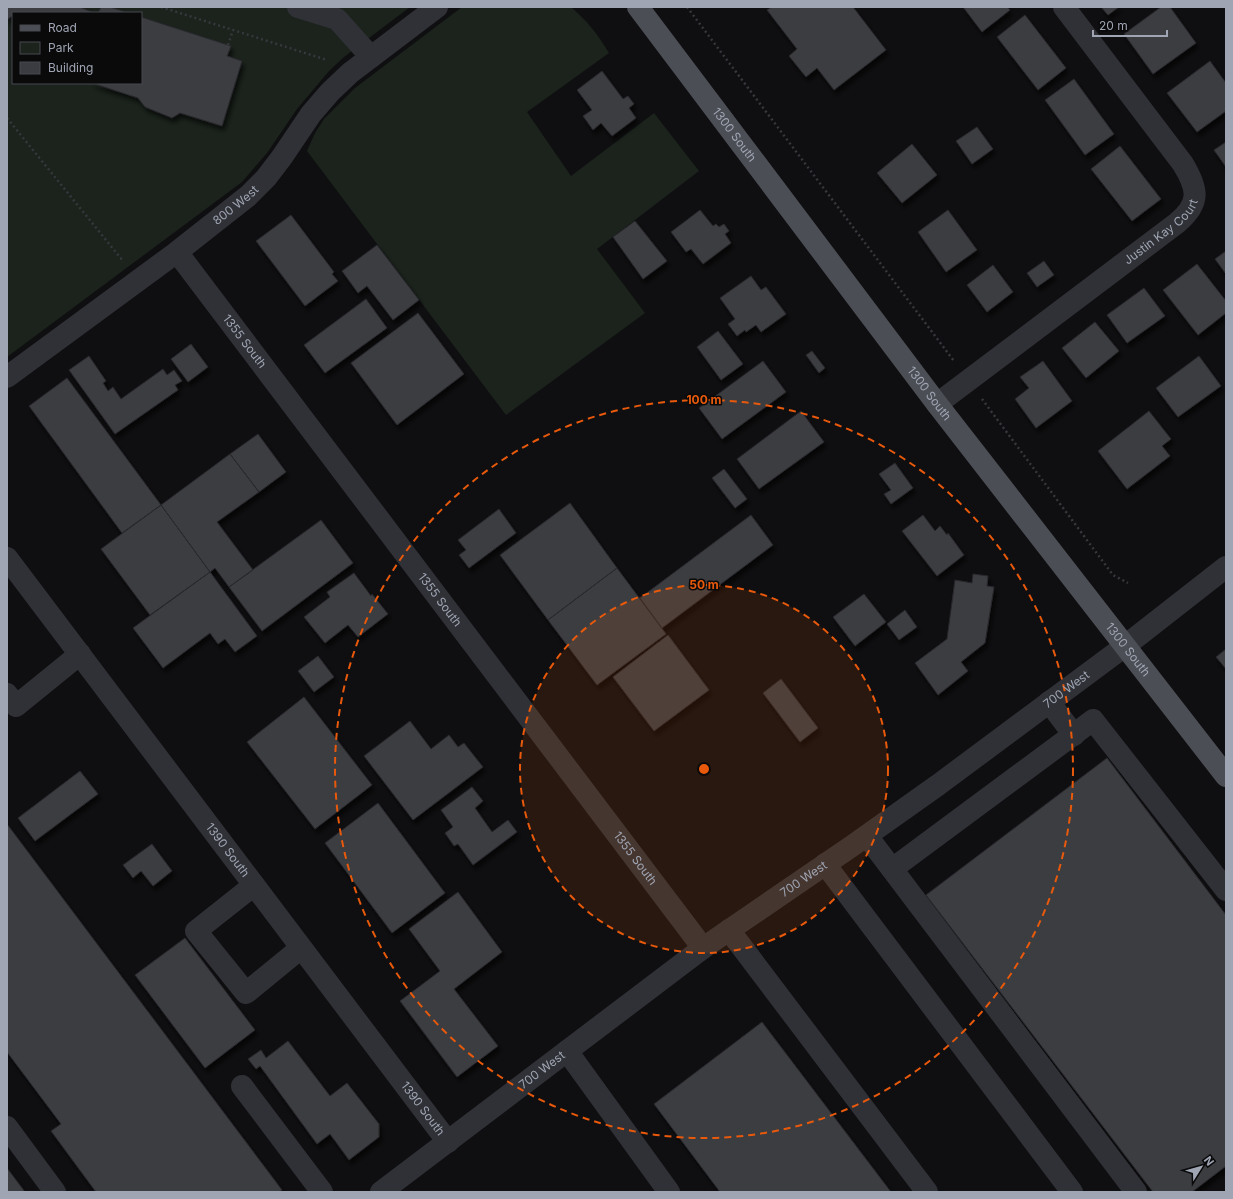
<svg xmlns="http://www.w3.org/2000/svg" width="1233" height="1199" viewBox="0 0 1233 1199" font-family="Inter,sans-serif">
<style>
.green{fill:#1b231c;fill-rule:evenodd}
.building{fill:#3b3c41;stroke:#29292d;filter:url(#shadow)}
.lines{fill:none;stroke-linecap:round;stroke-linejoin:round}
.path{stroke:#36383d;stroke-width:2.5;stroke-dasharray:2 3;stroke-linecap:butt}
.minor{stroke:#303136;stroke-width:22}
.major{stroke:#4c4e55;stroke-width:22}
.ring{fill:none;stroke:#e8590c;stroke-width:2;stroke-dasharray:7 5}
.labels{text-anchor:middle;stroke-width:3;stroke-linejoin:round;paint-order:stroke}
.street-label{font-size:12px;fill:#9fa5b3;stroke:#0a0a0b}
.centre{fill:#e8590c;stroke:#0a0a0b;stroke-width:2}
.ring-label{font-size:12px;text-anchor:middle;font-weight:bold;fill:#e8590c;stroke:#0a0a0b;stroke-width:3;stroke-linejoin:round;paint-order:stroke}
</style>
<defs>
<filter id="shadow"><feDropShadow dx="2.5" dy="4.5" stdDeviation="2" flood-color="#0009"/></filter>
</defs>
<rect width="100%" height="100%" fill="#0f0f11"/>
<path class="green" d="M7,7H410L344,57L329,71L297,109L267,153L242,182L7,357ZM13,13H141V83H13Z
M462,7H571C588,22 597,33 609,53L527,112L571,176L654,113L699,171L597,249L645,313L506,415L307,151L315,133L324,119L355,88Z"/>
<path class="building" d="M7,7H80L94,13H13V15L7,20Z
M101,7H110L129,13H98Z
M772,7H853L886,50L834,90L817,68L806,77L789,56L797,49L767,10Z
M963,7H1007L1010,10L982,32Z
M1101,7H1119L1108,15Z
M1161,7H1170L1196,43L1153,74L1124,34Z
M1025,15L1066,68L1038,90L997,37Z
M141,17L231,46L227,56L242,61L222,126L180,113L172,118L145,107L138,98L92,83H141Z
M1210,61L1226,83V111L1197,132L1167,93Z
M602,71L623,99L628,96L634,104L629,108L636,118L612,136L601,123L593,130L583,116L592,110L577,90Z
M1074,79L1114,134L1085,155L1045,100Z
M977,127L993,149L972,164L956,141Z
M1226,142V167L1214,150Z
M912,144L937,175L902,203L877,173Z
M1120,146L1161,199L1132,221L1091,169Z
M700,210L713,226L716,224L719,227L724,224L729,231L725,234L731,243L703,264L691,249L686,252L671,232Z
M948,210L977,250L946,272L918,232Z
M291,215L334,272L332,274L338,281L305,306L256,241Z
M635,221L667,261L643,279L613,237Z
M377,245L419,300L393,320L367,286L358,293L342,271Z
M1226,251V274L1215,259Z
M1044,261L1054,275L1037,287L1027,273Z
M1197,264L1226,301V313L1198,335L1163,290Z
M993,265L1013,292L987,312L967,285Z
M751,276L761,290L766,287L786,314L761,332L756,325L746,332L745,330L737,336L728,324L735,319L720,298Z
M1144,288L1165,316L1127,343L1107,315Z
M366,299L387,328L325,373L304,345Z
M418,313L464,374L397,425L351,363Z
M1095,322L1119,351L1086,378L1062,348Z
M718,331L743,364L721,380L697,347Z
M191,344L208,367L188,382L171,359Z
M812,351L825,368L819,373L806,355Z
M89,356L106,381L103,383L108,391L113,387L121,399L163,369L167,375L174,370L182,381L175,385L178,390L115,434L69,370Z
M1199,356L1221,386L1178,417L1156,388Z
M763,361L786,392L722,439L699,408Z
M1043,361L1072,401L1036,428L1015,399L1029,388L1020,377Z
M67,378L161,505L122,533L29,406Z
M801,411L824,442L759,489L737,459Z
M1149,411L1171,439L1162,446L1170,456L1127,489L1098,451Z
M258,434L286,472L259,492L230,454Z
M230,454L259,492L217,522L253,570L229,587L215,568L210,572L161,505Z
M895,463L913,488L891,504L884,494L891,490L879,474Z
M724,469L747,499L735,508L712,478Z
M570,503L617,568L548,620L500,555Z
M161,505L210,572L150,615L101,549Z
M499,509L516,533L469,568L459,555L466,550L458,540Z
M751,515L773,545L662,628L640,598Z
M923,515L935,531L940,526L947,535L948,533L964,555L937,576L902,531Z
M321,520L353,563L262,631L229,587Z
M617,568L666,634L597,685L548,620Z
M210,572L257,636L235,652L225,639L218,644L210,633L163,668L133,628Z
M354,573L371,596L372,594L388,614L358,637L348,625L325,643L304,617L330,597L327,592Z
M973,574L988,576L987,586L994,587L985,643L961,662L968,671L938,695L915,663L947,639L955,580L972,583Z
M864,594L886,622L855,646L833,617Z
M905,610L917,627L899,640L887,624Z
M668,635L709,690L654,731L613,677Z
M1226,649V669L1216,657Z
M318,656L334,677L314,692L298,671Z
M781,679L818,728L800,742L763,693Z
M304,697L372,785L315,829L247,742Z
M410,721L431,749L449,735L458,747L464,743L483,767L413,820L364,756Z
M1107,758L1226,915V1166L1192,1192H1153L926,895Z
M80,771L98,794L35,841L18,818Z
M472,787L483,801L475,808L492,832L508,820L517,832L473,865L458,844L454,846L445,833L453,827L441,810Z
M378,803L445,893L392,933L325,843Z
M7,824L282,1190L279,1192H96L51,1131L61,1124L7,1052Z
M152,844L172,871L153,886L141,871L133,878L123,865Z
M458,892L502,952L454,989L498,1046L457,1077L400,1001L440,971L409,929Z
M185,938L255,1030L205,1068L135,975Z
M762,1022L891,1192H720L654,1104Z
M288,1041L330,1096L347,1083L379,1124V1137L349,1160L330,1134L317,1144L260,1066L256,1069L248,1059L261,1050L266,1058Z
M7,1168L25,1192H7Z"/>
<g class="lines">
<path class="path" d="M161,7L327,60
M687,7L954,361
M228,45L233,30
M7,118L123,261
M982,399L1113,575L1128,583"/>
<g class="minor">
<path d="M298,7L337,19L371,57"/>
<path id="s1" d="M177,252L703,948"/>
<path id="s2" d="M7,377L177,252L248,196L266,178L282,157L311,114L330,92L350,73L437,7"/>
<path id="s3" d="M937,404L1177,223C1201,203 1198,189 1183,164L1064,7"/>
<path id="s4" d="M7,558L448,1142"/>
<path d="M7,694L16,706L80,654"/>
<path d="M1049,702L1074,735"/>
<path d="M867,836L1136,1192"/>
<path d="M825,864L1072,1192"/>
<path d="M892,869L1093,720L1226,890"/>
<path d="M254,885L196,931L246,993L301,948"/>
<path d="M729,930L927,1192"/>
<path d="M567,1051L669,1192"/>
<path d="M242,1086L322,1192"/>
<path d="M7,1127L55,1192"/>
<path id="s5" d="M381,1192L703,948L852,846L938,785L1125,646L1226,567"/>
</g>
<path class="major" id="s6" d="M638,7L937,404L1226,776"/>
</g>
<circle cx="704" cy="769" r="184" fill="#e8590c" fill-opacity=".12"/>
<g class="ring">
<circle cx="704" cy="769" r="184"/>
<circle cx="704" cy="769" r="369"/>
</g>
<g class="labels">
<g class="street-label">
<text dy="4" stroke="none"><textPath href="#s6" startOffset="160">1300 South</textPath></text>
<text dy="4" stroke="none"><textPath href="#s2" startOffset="286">800 West</textPath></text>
<text dy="4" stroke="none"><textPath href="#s3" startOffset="283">Justin Kay Court</textPath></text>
<text dy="4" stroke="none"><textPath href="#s1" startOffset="112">1355 South</textPath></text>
<text dy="4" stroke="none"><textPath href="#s6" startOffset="484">1300 South</textPath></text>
<text dy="4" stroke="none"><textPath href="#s1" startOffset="436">1355 South</textPath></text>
<text dy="4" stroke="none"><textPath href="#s6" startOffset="808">1300 South</textPath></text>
<text dy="4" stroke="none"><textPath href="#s5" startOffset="850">700 West</textPath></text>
<text dy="4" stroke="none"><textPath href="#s4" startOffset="366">1390 South</textPath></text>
<text dy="4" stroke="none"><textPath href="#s1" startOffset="760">1355 South</textPath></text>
<text dy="4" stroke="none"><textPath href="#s5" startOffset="526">700 West</textPath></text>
<text dy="4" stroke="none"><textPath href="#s5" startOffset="202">700 West</textPath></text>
<text dy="4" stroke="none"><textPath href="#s4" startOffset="690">1390 South</textPath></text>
</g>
</g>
<circle cx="704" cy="769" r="6" class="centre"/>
<g class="ring-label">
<text x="704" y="404">100 m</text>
<text x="704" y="589">50 m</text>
</g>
<rect width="1233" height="1199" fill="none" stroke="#9fa5b3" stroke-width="16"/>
<rect x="12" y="12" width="130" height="72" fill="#0a0a0b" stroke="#46484e"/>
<rect x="20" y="25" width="20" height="6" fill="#4c4e55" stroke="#46484e"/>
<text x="48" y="32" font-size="12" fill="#9fa5b3">Road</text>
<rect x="20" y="42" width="20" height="12" fill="#1b231c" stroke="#46484e"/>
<text x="48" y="52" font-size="12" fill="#9fa5b3">Park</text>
<rect x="20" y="62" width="20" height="12" fill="#3b3c41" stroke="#46484e"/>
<text x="48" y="72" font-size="12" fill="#9fa5b3">Building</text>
<g transform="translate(1201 1167) rotate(53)" stroke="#0a0a0b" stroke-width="3" paint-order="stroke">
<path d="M0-3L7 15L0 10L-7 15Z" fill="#9fa5b3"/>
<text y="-6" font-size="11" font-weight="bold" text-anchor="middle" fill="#9fa5b3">N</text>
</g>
<path d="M1093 30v6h74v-6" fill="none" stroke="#9fa5b3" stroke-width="2"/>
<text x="1099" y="30" font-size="12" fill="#9fa5b3" stroke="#0a0a0b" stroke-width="3" paint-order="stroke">20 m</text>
</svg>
